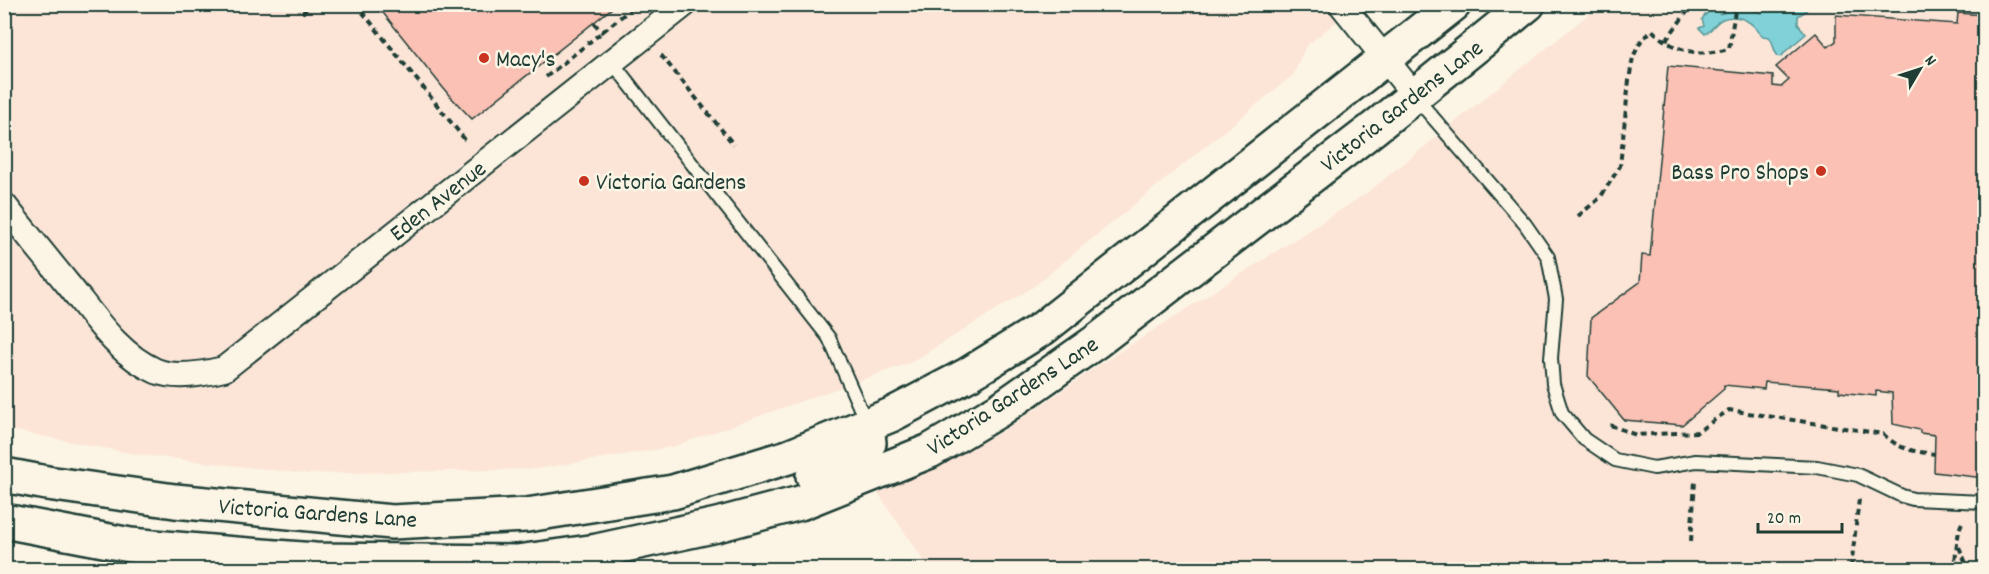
<svg xmlns="http://www.w3.org/2000/svg" width="1989" height="574" viewBox="0 0 1989 574" font-family="Dekko,sans-serif">
<style>
.built{fill:#fce5d7}
.water{fill:#80d1d8;stroke:#599696;stroke-width:1.5}
.building{fill:#fcc1b5;stroke:#1f3d34;stroke-width:1.5}
.lines{fill:none;stroke-linecap:round;stroke-linejoin:round}
.lane-casing{stroke:#1f3d34;stroke-width:16}
.street-casing{stroke:#1f3d34;stroke-width:28}
.secondary-casing{stroke:#1f3d34;stroke-width:38}
.path{stroke:#1f3d34;stroke-width:4;stroke-dasharray:6 4.5;stroke-linecap:butt}
.lane{stroke:#fcf5e5;stroke-width:12}
.street{stroke:#fcf5e5;stroke-width:24}
.secondary{stroke:#fcf5e5;stroke-width:33}
.poi-dot{fill:#c8321e;stroke:#fcf5e5;stroke-width:2}
.labels{text-anchor:middle;stroke-width:5;stroke-linejoin:round;paint-order:stroke}
.poi-label{font-size:24px;fill:#1f3d34;stroke:#fcf5e5;text-anchor:start}
.street-label{font-size:24px;fill:#1f3d34;stroke:#fcf5e5}
</style>
<rect width="100%" height="100%" fill="#fcf5e5"/>
<filter id="ink" filterUnits="userSpaceOnUse"><feTurbulence type="fractalNoise" baseFrequency=".0167" numOctaves="2"/><feDisplacementMap in="SourceGraphic" scale="12" xChannelSelector="R" yChannelSelector="G"/><feConvolveMatrix kernelMatrix="1 2 1 2 8 2 1 2 1" color-interpolation-filters="sRGB"/></filter>
<g filter="url(#ink)">
<path class="built" d="M4,5H1357L1306,46L1293,75L1033,287L912,362L672,447L537,469L307,474L134,454L5,429Z
M1600,5H1984V569H929L878,493L1003,431L1099,365L1367,193Z"/>
<path class="water" d="M1772,5H1808L1806,11L1798,16V24L1806,34L1786,51L1782,56L1779,57C1772,51 1775,43 1769,37L1763,36C1758,32 1755,26 1750,23C1740,15 1723,15 1715,25C1711,29 1711,31 1705,34L1699,28L1704,26L1702,19L1712,7L1720,14L1725,12L1729,6L1746,8L1762,13Z"/>
<path class="building" d="M376,4H617L472,119L448,94Z
M1958,13L1984,15V478L1934,472L1935,435L1920,433V430L1893,424L1892,393L1876,391V396L1839,392V388L1765,382L1764,389L1724,385V389L1682,425L1624,420L1588,376L1591,318L1640,282L1642,255L1650,256L1668,66L1773,76V86L1781,87L1789,80L1776,67L1816,33L1828,47L1836,41V15L1957,24Z"/>
<g class="lines">
<defs>
<path id="lane" d="M612,62L829,338L867,424
M1416,98L1525,224L1548,257L1556,299L1551,358L1553,384L1562,413L1584,439L1615,460L1654,468L1696,461L1817,467L1858,475L1902,496L1913,499L1984,502"/>
<path id="street" d="M1341,4L1415,96
M4,205C26,233 48,260 71,288C95,318 119,355 156,371C176,379 203,374 224,369L685,4"/>
<path id="secondary" d="M4,475L47,483L175,501L392,522L527,515L673,492L788,457L891,415L969,374L1043,328L1454,4
M813,476L862,453L869,443L867,425
M4,521L130,545L223,553L315,560L517,562L597,551L717,525L800,503L930,451L999,410L1097,341L1373,129L1528,4"/>
</defs>
<use href="#lane" class="lane-casing"/>
<use href="#street" class="street-casing"/>
<use href="#secondary" class="secondary-casing"/>
<path class="path" d="M356,4L466,141L468,140
M1969,4L1984,6
M302,13L313,4
M594,23L603,33
M1666,40L1693,4
M661,55L734,145
M546,77L637,4
M1578,216L1600,198L1620,166L1629,80L1633,57L1641,41L1652,30C1674,52 1699,57 1729,49L1736,4
M1610,425L1636,435L1697,432L1729,410L1883,434C1900,450 1912,451 1935,454
M1691,541L1695,481
M1959,547L1969,570
M1851,568L1859,499
M1954,570C1956,558 1957,531 1962,523"/>
<use href="#lane" class="lane"/>
<use href="#street" class="street"/>
<use href="#secondary" class="secondary"/>
</g>
</g>
<g class="poi-dot">
<circle cx="484" cy="58" r="6"/>
<circle cx="1821" cy="171" r="6"/>
<circle cx="584" cy="181" r="6"/>
</g>
<g class="labels">
<g class="poi-label">
<text x="496" y="66">Macy's</text>
<text x="1809" y="179" text-anchor="end">Bass Pro Shops</text>
<text x="596" y="189">Victoria Gardens</text>
</g>
<g class="street-label">
<text transform="translate(1401 105) rotate(-38)" y="8">Victoria Gardens Lane</text>
<text transform="translate(437 200) rotate(-38)" y="8">Eden Avenue</text>
<text transform="translate(1012 395) rotate(-33)" y="8">Victoria Gardens Lane</text>
<text transform="translate(318 512) rotate(4)" y="8">Victoria Gardens Lane</text>
</g>
</g>
<rect width="1989" height="574" fill="none" stroke="#fcf5e5" stroke-width="24"/>
<rect x="12" y="12" width="1965" height="550" fill="none" stroke="#1f3d34" stroke-width="2" filter="url(#ink)"/>
<g transform="translate(1920 69) rotate(51)" stroke="#fcf5e5" stroke-width="4.5" paint-order="stroke">
<path d="M0-4.5L10 22L0 15L-10 22Z" fill="#1f3d34"/>
<text y="-9" font-size="16" font-weight="bold" text-anchor="middle" fill="#1f3d34">N</text>
</g>
<path d="M1758 523v9h84v-9" fill="none" stroke="#1f3d34" stroke-width="3"/>
<text x="1767" y="523" font-size="18" fill="#1f3d34" stroke="#fcf5e5" stroke-width="4.5" paint-order="stroke">20 m</text>
</svg>
